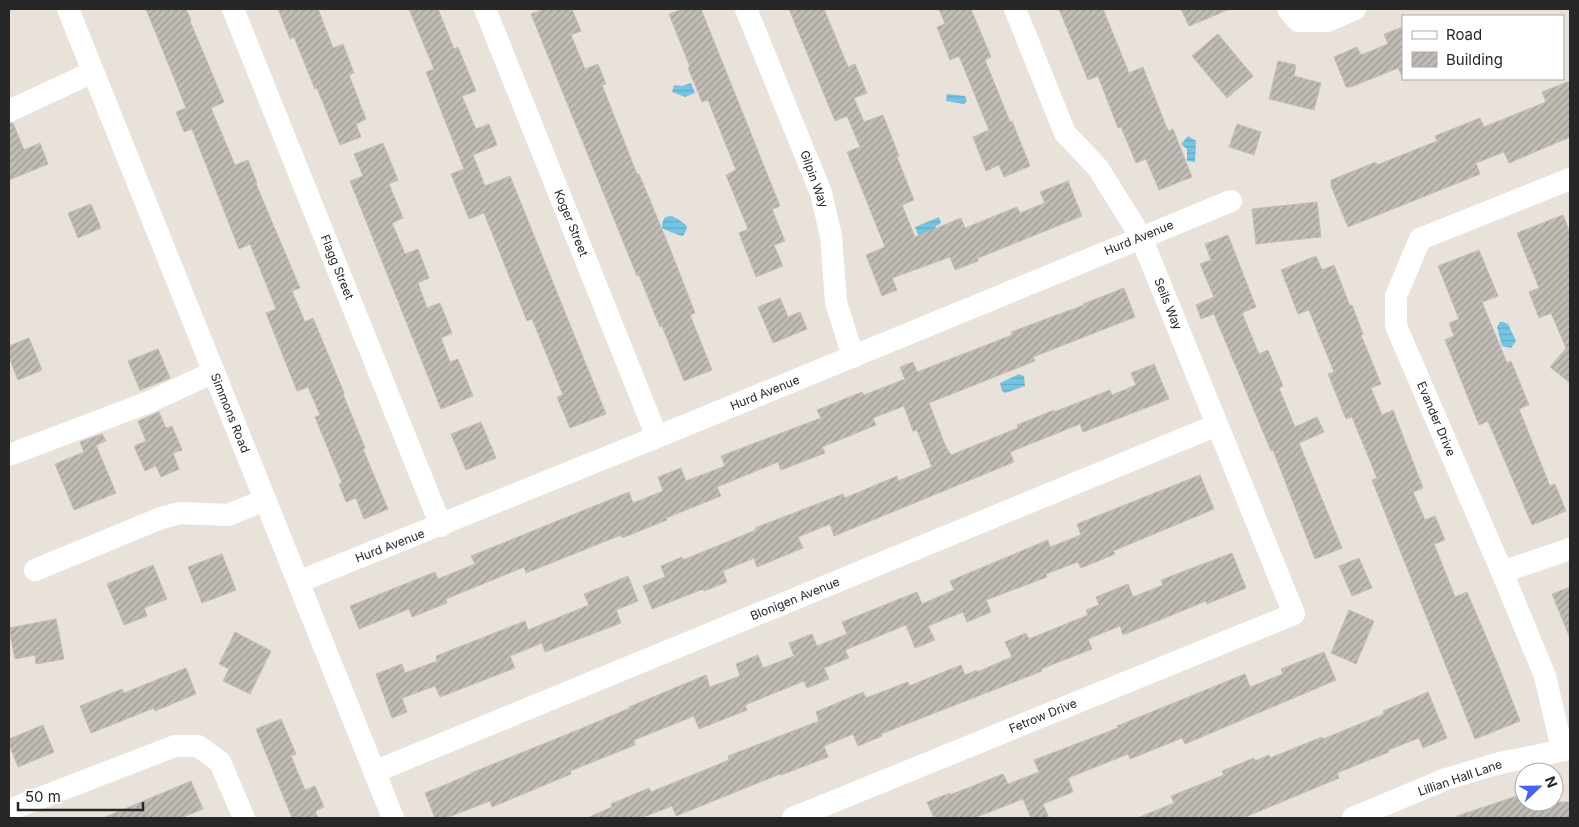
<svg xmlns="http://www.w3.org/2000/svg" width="1579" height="827" viewBox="0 0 1579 827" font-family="Inter,sans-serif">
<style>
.water{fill:url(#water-rules)}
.building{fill:url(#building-hatch);stroke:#c4beb4}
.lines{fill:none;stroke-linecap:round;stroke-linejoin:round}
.minor{stroke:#fff;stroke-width:22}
.labels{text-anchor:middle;stroke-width:4.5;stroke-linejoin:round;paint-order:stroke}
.street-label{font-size:12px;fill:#272727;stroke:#fff}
</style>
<defs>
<pattern id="water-rules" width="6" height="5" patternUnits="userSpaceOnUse" patternTransform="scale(1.25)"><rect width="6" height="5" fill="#74c5e4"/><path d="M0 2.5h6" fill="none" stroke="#64a9c4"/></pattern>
<pattern id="building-hatch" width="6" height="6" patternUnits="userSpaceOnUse" patternTransform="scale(1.25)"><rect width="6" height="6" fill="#c1bcb6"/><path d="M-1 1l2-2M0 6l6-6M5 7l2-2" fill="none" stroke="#9d9994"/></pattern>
</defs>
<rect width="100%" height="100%" fill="#e9e2da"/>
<path class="water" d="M691,83L695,93L685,97L672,92L674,85L682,86Z
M947,94L965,96L967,101L964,104L946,101Z
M1188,136L1196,141L1195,162L1187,161V149L1181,144Z
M672,216L678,219L687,226L686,231L683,236C680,236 665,230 662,228V223L665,217Z
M939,217L941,223L936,226L935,229L920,239L915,227Z
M1500,322H1503L1508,324L1516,341L1511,348L1502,346L1497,327Z
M1019,374L1024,376L1025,386L1005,393L1002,391L1000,383Z"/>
<path class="building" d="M146,9H186L191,20L190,21L224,102L211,108L235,165L248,160L257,183L256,184L300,288L292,291L305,322L313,318L344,393L343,394L365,448L363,449L388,509L364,519L356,498L346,502L339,484L342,483L315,417L320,415L308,387L297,391L266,313L276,309L250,244L239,249L192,129L184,132L176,112L186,108Z
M278,9H318L333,48L343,44L354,73L349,75L366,119L356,124L361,137L340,145L317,88L315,89L294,37L290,39Z
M409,9H438L454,49L458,47L476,91L462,96L476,129L489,124L497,145L473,155L485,186L510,176L606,414L570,428L557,397L563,395L532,319L527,321L484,213L469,219L451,174L464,169L426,72L434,69Z
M545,9H572L581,31L571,35L585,69L598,64L606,84L602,85L637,174H639L671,251L695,313L690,315L712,370L684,381L662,326L660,327L639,275L637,276L531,14Z
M683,9H701L780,206L772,209L785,241L774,245L783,266L756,277L739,233L748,229L726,175L736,170L708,100L702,102L688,68L690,67L669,14Z
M789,9H824L848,67L855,64L867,93L854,98L864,122L883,115L899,156L897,157L914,200L902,205L915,237L961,218L965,228L1017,207L1020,213L1045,203L1040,192L1068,181L1082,216L978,258V261L955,270L950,257L892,278L897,290L882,296L866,255L885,247L847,152L860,147L847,116L835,121Z
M939,9H971L991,57L985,60L1010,122L1012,121L1030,166L1004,177L999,165L986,171L973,137L989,130L959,56L950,60L937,27L945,24Z
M1059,9H1103L1129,73L1143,67L1168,131L1173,129L1192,177L1159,190L1146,159L1136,163L1121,127L1118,128L1098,76L1088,80Z
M1181,9H1230L1189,26Z
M1403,27V78L1398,68L1351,87H1346L1334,57L1357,47L1361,55L1388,44L1384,34Z
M1218,34L1253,76L1227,98L1192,56Z
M1278,61L1296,65L1294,76L1321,83L1314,110L1269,99Z
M1570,81V137L1509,163L1504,152L1476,163L1480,174L1348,227L1331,186V180L1376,162L1377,165L1437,141L1435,136L1480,118L1484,127L1546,102L1542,92Z
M13,123L24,150L40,143L48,164L9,180V124Z
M1237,124L1261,132L1254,155L1229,147Z
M383,143L398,180L389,184L403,218L392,223L405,254L418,249L429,278L418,283L427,308L440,303L452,333L441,338L450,362L458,359L473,396L441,409L350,181L363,176L354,154Z
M1317,202L1321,237L1256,244L1252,209Z
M91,204L101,228L78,238L68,213Z
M1563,215L1570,233V383L1550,367L1566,348L1551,313L1539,318L1529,292L1539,288L1517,233Z
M1228,235L1256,307L1242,313L1259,354L1268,350L1283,386L1279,388L1295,427L1317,417L1324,432L1299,443L1342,548L1315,559L1273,450L1271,451L1214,314L1201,319L1196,305L1214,297L1200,264L1211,260L1205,244Z
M1479,250L1498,296L1482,302L1507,363L1511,361L1529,405L1519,409L1550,486L1555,484L1566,511L1532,525L1488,421L1479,425L1445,340L1454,336L1449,323L1459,319L1438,266Z
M1316,256L1322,270L1334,265L1350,306L1352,305L1363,334L1361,335L1381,384L1371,388L1382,415L1393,410L1423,488L1413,492L1425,520L1435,516L1445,540L1434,544L1446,574L1455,597L1467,592L1499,667L1520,721L1475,739L1372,480L1377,478L1352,417L1346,419L1328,374L1334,372L1309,310L1298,314L1281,270Z
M1124,288L1135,317L1033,357L1035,361L929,403L945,445L951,455L1018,428L1017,425L1054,410V412L1110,390L1112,395L1136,385L1131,373L1154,364L1169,399L1083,432L1080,424L1010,452L1014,462L834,536L830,524L798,537L803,548L757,567L754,558L723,571L727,582L704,591L703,589L652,609L643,586L665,577L661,566L682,557L683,560L756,530L755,528L843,494L845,498L897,476L898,481L932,467L917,430L913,431L904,406L873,418L876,425L822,447L825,453L781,470L778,462L717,487L721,496L666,518L667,520L622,538L621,535L526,573L524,567L446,599L447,603L412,617L409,609L359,629L350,606L435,572L438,579L475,564L471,556L629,492L633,503L663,491L658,477L681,468L686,481L725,466L721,456L821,418L817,410L862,392L864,395L905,379L900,367L913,362L917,372L1012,335L1011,332L1084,305L1083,304Z
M780,298L788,317L800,312L807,329L773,343L758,307Z
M29,338L42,370L18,380L9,357V346Z
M158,349L170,378L140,390L128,361Z
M159,412L166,428L172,426L182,450L173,453L179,469L161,477L156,466L145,471L134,446L146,441L138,421Z
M481,422L496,458L466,470L451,434Z
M102,434L106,441L96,445L116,493L74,510L55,464L84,452L80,442Z
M1200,475L1214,509L1113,551L1115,554L1081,568L1078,562L1046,574L1047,577L986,600L991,612L967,622L963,612L928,626L935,640L915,648L906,625L845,650L849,658L824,668L829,679L807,688L804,681L745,705L747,710L699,729L694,716L634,740L635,745L570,771L571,774L492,807L490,801L446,818H435L425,793L471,774V773L578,730L630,708L629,707L706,675L710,687L740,676L736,664L758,655L763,668L794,656L789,643L812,634L817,646L847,634L842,622L917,592L922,604L954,590L950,581L1048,540L1050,547L1081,535L1077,524Z
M1232,553L1246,588L1207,604L1206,601L1123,635L1120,626L1088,639L1092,649L1041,669L1042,671L881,734L882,736L858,746L853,734L824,746L828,757L781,775L780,774L676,816L672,806L641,818H587L612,807L611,804L649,788L651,792L729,760L728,756L819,721L816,712L863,692L866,698L908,682L909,686L961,665L965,675L977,670V672L1012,657L1005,642L1026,633L1029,639L1088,615L1086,610L1099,605L1096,597L1128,584L1133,597L1163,585L1161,580Z
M222,554L236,590L202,603L188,567Z
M1359,558L1372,588L1352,596L1339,566Z
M153,565L167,599L144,608L147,616L124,625L107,584Z
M628,576L638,601L616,610L621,623L545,652L542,643L510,656L515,668L440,697L435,686L402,698L407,712L392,718L376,674L402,664L405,673L437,661L436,656L525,621L528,630L589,605L584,594Z
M1570,587V638L1552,594Z
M1349,610L1374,621L1356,664L1331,653Z
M56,619L64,659L36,664L35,655L15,659L9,628Z
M235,632L271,651L250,694L223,681L229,669L219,664Z
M1324,652L1336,680L1185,744L1182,738L1130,759L1128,754L1068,778L1073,792L1043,804L1049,818H1031L1023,799L974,818H934L927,802L950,793V795L1003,774L1008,784L1039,772L1034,760L1118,728L1117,726L1245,674L1250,687L1283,674L1281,669Z
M186,668L196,694L155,711L154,708L91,733L80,706L122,689L124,693Z
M1428,692L1447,738L1423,748L1419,738L1388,750L1389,752L1337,773L1339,778L1243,818H1137L1174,803L1171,796L1224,775L1222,771L1254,758L1255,761L1269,755L1270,758L1322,737L1323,739L1384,714L1383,711Z
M281,719L296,754L291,756L305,790L315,786L324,807L315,811L318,818H292L256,729Z
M43,725L54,752L18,767L9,744V739Z
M191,781L203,809L181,818H103Z
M1523,794L1524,802L1527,807L1542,802H1570V818H1458L1457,816Z"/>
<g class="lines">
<path class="minor" d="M68,9L393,818
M233,9L441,526
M485,9L657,437
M746,9L821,193L831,236L836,302L853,357
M1288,9L1298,21H1328L1355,9
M9,111L93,72
M9,455L149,402L214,372
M35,570L161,518L180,513L228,515L265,500
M1502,572L1570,549
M298,582L657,437L1231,201
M1562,749L1545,676L1502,572L1396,326V296L1420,239L1570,179
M374,772L1217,425
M9,810L175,746H198L220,762L244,818
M793,818L1294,614L1141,237L1098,168L1065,133L1015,9
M1353,818L1446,779L1500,763L1570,749"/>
</g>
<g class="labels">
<g class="street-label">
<text transform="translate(814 179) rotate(70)" y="4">Gilpin Way</text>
<text transform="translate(571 223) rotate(68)" y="4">Koger Street</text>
<text transform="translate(1139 238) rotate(-22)" y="4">Hurd Avenue</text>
<text transform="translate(337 267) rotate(68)" y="4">Flagg Street</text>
<text transform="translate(1168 304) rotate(68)" y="4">Seils Way</text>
<text transform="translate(765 393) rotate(-22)" y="4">Hurd Avenue</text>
<text transform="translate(230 413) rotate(68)" y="4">Simmons Road</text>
<text transform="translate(1436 419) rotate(67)" y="4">Evander Drive</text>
<text transform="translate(390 546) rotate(-21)" y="4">Hurd Avenue</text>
<text transform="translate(795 599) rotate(-22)" y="4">Blonigen Avenue</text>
<text transform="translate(1043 716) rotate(-22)" y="4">Fetrow Drive</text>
<text transform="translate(1460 778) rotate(-19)" y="4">Lillian Hall Lane</text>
</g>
</g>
<rect width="1579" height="827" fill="none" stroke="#272727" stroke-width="20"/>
<rect x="1402" y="15" width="162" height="65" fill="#ffffff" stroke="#a9a9a9"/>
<rect x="1412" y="31" width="25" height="8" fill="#ffffff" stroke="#a9a9a9"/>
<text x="1446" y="40" font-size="15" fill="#272727">Road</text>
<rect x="1412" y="52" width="25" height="15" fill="url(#building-hatch)" stroke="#a9a9a9"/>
<text x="1446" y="65" font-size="15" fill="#272727">Building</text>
<g transform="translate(1539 787) rotate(68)"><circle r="24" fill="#ffffff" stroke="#a9a9a9"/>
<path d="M0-4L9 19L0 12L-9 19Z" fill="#4563eb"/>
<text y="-8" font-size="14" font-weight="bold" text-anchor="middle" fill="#272727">N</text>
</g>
<path d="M18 802v8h125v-8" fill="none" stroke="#272727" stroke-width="2.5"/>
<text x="25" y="802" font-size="15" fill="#272727" stroke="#ffffff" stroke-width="4" paint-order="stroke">50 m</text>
</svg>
